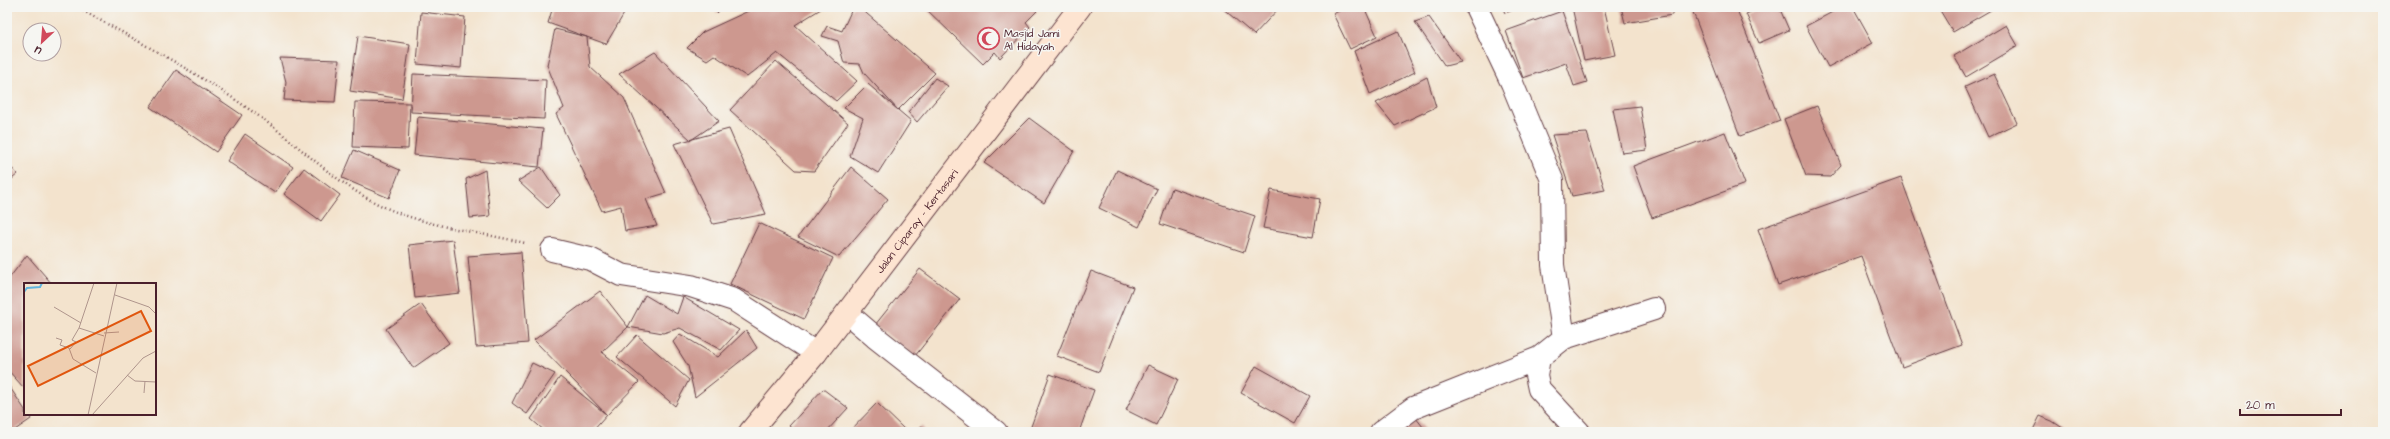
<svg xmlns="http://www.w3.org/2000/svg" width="2390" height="439" viewBox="0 0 2390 439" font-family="'Architects Daughter',sans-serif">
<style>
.building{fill:#cd988f}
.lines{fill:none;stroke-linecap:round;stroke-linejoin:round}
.minor-casing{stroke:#633c43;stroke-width:24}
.secondary-casing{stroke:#633c43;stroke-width:24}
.path{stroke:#633c43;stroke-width:2.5;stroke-dasharray:1 3;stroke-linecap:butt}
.minor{stroke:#fff;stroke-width:22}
.secondary{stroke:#fde4d1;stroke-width:22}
.labels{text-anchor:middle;stroke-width:3;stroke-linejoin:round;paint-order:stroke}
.poi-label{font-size:11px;fill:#4a1f2b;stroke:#f6f6f2;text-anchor:start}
.street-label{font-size:11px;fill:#4a1f2b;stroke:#f6f6f2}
.inset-river{fill:none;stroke:#62b5de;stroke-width:2}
.inset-road{fill:none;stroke:#af958c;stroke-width:1}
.view{fill:#e0560e;fill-opacity:0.15;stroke:#e0560e;stroke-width:2}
.inset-edge{fill:none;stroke:#4a1f2b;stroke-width:2}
</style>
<rect width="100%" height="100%" fill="#f6f6f2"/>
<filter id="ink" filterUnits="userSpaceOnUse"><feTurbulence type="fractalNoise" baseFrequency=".025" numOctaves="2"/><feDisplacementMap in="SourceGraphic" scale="8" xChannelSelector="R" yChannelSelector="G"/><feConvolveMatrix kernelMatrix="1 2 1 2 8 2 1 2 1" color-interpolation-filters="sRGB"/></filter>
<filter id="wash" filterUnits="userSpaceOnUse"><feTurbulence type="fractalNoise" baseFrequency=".012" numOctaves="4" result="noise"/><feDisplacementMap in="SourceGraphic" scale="16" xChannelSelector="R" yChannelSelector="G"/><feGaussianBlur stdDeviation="0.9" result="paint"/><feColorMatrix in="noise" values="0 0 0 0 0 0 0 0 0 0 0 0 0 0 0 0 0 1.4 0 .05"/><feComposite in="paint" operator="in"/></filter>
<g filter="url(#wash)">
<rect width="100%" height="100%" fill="#f3e3cd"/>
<g id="blocks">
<path class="building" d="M553,7H628L606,44L548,23Z
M711,7H723L717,13Z
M757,7H824L795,25L857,81L836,101L777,53L747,77L714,55L707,60L687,48L703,32Z
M853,7H859L935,73L898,110L911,121L878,173L850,156L863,118L844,108L868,84L898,110L864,73L860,64L844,63L838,41L822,36L827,26L842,31Z
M924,7H1032L1037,11L1026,22L1030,27L1000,58L995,52L983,64Z
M1221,7H1280L1254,35Z
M1347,7H1364L1377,36L1350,49L1333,14Z
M1502,7H1521L1505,13Z
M1572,7H1604L1615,55L1584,61Z
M1621,7H1672V15L1625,23Z
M1691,7H1736L1780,121L1740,136Z
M1762,7H1779L1789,30L1759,43L1746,14Z
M1842,7H1853L1873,43L1828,67L1806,26Z
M1938,7H1996L1953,32Z
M1562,11L1587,82L1574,86L1566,63L1523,78L1506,31Z
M421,12L465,17L461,68L417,64Z
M1429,17L1461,62L1445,66L1415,22Z
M2006,25L2018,46L1966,77L1954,56Z
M555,29L587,37L590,67L624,98L666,193L646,199L657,226L625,231L621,206L602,211L556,114L564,108L547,65Z
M1398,31L1415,72L1370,94L1354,51Z
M358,36L410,44L402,99L350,91Z
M655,52L719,121L691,140L619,74Z
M280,58L339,60L335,102L284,100L286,82Z
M776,61L848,123L814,171L796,170L730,110Z
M176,70L242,115L216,152L150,107Z
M413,74L546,80L544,119L411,112Z
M1994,74L2017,123L1988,137L1965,87Z
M1427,77L1436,107L1395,126L1376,103Z
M935,78L948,86L917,122L908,112Z
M355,102L410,103L408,149L353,147Z
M1640,106L1647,150L1622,153L1613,109Z
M1817,106L1841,165L1830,177L1806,176L1784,119Z
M418,117L543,129L539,167L414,155Z
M1029,118L1074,151L1044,203L984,163Z
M729,129L766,214L713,224L674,144Z
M1725,132L1745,184L1652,218L1633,166Z
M1587,133L1605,190L1572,196L1552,135Z
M245,134L293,167L275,193L227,161Z
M354,150L400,170L389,198L342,178Z
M7,164L18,174L7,183Z
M541,167L560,195L547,208L518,181Z
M851,167L888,199L839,257L798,237Z
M304,168L340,195L321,221L284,194Z
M485,170L490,216L470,218L466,179Z
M1117,170L1157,189L1139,227L1099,208Z
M1901,178L1962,345L1902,367L1861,256L1778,285L1758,229Z
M1172,188L1255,216L1244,252L1160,224Z
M1271,190L1320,199L1313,237L1263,228Z
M759,223L833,258L804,319L730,284Z
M453,240L460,293L415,298L409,245Z
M521,252L528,343L476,347L468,256Z
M27,255L52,284H25L24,388L7,369V281Z
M920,269L960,299L915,356L875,325Z
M1091,271L1133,287L1099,372L1057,356Z
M600,291L628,327L602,352L639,382L607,415L534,340Z
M645,295L677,314L683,297L739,330L721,350L680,328L663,333L628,327Z
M421,304L449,343L413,368L386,329Z
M746,330L757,348L695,397L688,366L673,342L680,334L718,357Z
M637,335L689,380L675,406L617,357Z
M532,363L555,374L527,414L512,403Z
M1148,365L1178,379L1156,425L1126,410Z
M1256,366L1310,396L1295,423L1241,393Z
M1050,374L1094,390L1079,432H1029Z
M560,377L607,415L592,432H546L531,419Z
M7,383L25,410V414H28L31,419L12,432H7Z
M823,389L848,408L826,432H796L789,426Z
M877,403L904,429L901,432H849Z
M1412,413L1427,432H1388Z
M2040,416L2052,421L2069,432H2032Z
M922,426L925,432H913Z"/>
</g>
</g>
<g filter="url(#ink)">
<use href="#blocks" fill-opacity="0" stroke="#633c43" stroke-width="1"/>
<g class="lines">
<defs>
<path id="minor" d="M1476,7L1512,83L1552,180L1553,265L1564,338L1539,358L1536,375L1539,389L1579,432
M552,250L590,259L621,275L691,286L734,300L816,353
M847,313L875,337L996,432
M1564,338L1654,309
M1381,432L1413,408L1539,358"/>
<g id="secondary">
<path id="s1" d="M750,432L816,353L1080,7"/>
</g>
</defs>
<use href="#minor" class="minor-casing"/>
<use href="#secondary" class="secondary-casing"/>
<path class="path" d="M76,7C136,40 197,72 253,112C295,141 330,179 376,203C423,227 475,231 525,243"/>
<use href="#minor" class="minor"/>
<use href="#secondary" class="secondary"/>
</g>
</g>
<defs>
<symbol id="mosque-ring" viewBox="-11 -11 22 22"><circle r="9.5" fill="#f6f6f2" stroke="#d1495b" stroke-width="1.5"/><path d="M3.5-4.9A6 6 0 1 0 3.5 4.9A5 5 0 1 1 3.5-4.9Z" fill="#d1495b"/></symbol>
</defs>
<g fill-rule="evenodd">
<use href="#mosque-ring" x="976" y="26" width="25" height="25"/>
</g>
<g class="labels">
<g class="poi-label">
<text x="1004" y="37">Masjid Jami<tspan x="1004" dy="13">Al Hidayah</tspan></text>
</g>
<g class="street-label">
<text dy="4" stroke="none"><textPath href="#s1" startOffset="269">Jalan Ciparay - Kertasari</textPath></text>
</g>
</g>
<g transform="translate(24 283)">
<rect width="132" height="132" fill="#f3e3cd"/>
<path class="inset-river" d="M0,9L3,5L16,4L18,0"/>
<path class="inset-road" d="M70,0L55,45L80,53M91,12L125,24L132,31M30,24L57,40M80,50L95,49M32,55L38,57L36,62L45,65L49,76L72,90M46,66L52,59L48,57L55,45M103,92L111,98L132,99M120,110L121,98M64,132L93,0M68,132L119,75L132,68"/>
<path class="view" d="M117,28L127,48L14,103L4,83Z"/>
<rect width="132" height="132" class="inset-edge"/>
</g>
<rect width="2390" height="439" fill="none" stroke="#f6f6f2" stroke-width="24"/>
<g transform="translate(42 42) rotate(206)"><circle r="19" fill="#f6f6f2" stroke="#b1a0a2"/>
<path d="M0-3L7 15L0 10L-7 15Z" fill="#d1495b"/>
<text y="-6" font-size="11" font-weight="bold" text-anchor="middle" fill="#4a1f2b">U</text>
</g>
<path d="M2240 409v6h101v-6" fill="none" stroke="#4a1f2b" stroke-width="2"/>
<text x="2246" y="409" font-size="12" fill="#4a1f2b" stroke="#f6f6f2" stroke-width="3" paint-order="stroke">20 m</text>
</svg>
